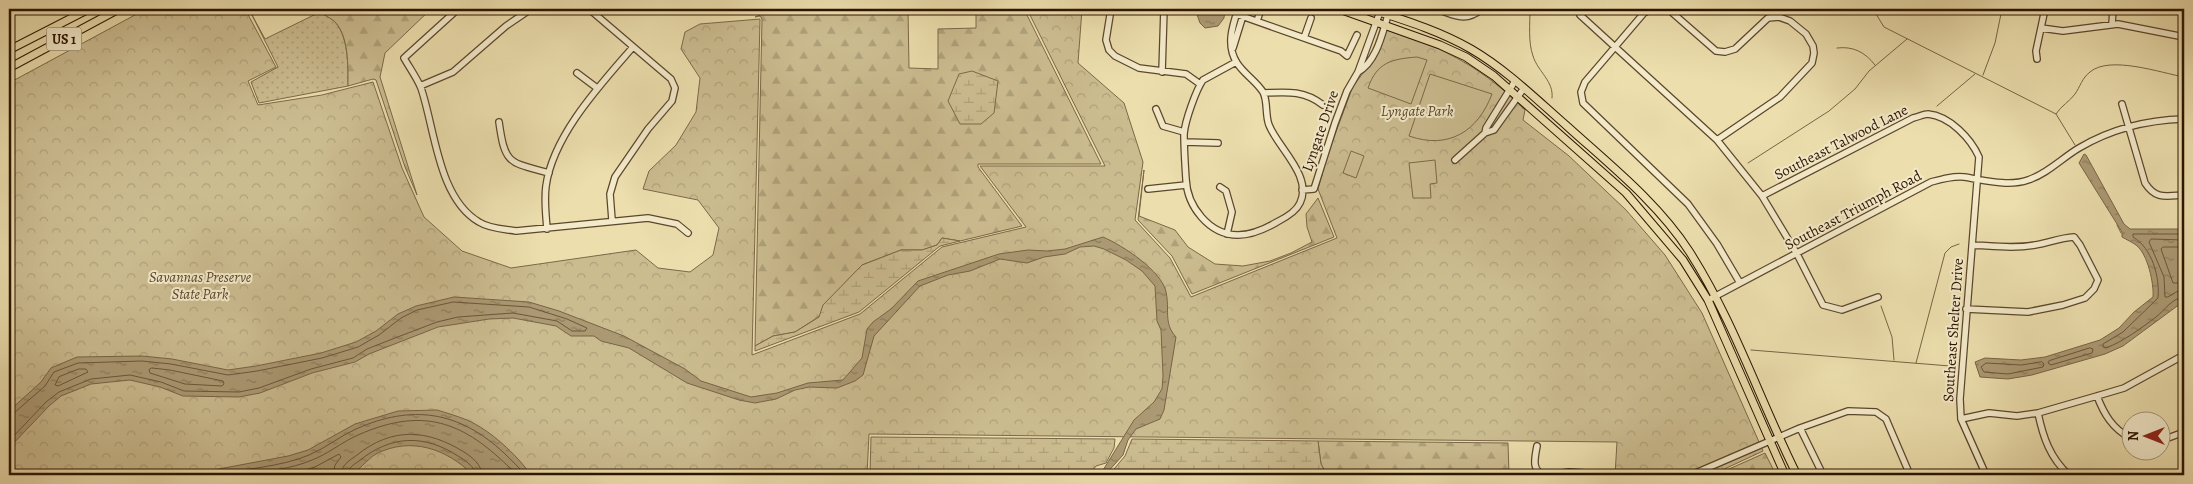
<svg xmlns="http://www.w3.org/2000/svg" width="2193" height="484" viewBox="0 0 2193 484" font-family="Alegreya,serif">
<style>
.grass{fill:url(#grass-dots);stroke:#7c6848}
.forest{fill:url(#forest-firs);stroke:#7c6848}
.wetland{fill:url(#wetland-marsh);stroke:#7c6848}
.park{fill:url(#park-crowns);stroke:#7c6848}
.garden{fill:#cbbc90;stroke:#7c6848}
.water{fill:url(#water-ripples);stroke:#786445}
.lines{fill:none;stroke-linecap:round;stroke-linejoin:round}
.shore{stroke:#6c563a;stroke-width:1}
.stream{stroke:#786445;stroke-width:1}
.minor-casing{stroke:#5c462c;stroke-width:8}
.major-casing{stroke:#2c1401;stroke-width:9}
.minor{stroke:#f3eaca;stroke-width:5.5}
.major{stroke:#ecdead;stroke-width:7}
.labels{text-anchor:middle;stroke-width:4;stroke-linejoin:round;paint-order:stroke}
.shield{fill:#f3eaca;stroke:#68543d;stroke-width:1}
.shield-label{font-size:14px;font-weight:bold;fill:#2c1401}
.park-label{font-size:15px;font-style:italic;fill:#5c462c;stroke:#f3eaca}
.street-label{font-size:15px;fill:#2c1401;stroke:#f3eaca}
</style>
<defs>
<pattern id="grass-dots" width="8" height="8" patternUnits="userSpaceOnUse" patternTransform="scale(1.25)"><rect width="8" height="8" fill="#cbbc90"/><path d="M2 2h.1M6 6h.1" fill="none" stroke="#aea17a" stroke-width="1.8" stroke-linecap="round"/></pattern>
<pattern id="forest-firs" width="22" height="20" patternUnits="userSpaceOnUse" patternTransform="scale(1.25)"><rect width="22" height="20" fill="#cbbc90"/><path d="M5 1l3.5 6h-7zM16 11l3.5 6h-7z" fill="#aea17a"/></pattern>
<pattern id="wetland-marsh" width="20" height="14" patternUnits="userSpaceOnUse" patternTransform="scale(1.25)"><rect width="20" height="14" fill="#cbbc90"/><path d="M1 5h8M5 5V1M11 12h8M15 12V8" fill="none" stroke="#aea17a"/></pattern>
<pattern id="park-crowns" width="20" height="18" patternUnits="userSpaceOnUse" patternTransform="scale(1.25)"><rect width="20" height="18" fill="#cbbc90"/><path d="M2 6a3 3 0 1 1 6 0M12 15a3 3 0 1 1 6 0" fill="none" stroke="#aea17a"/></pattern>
<pattern id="water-ripples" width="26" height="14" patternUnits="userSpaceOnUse" patternTransform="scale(1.25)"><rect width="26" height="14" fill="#ab9973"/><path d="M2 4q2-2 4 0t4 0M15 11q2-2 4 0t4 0" fill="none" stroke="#8b7c5c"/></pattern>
</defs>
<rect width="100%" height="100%" fill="#ecdead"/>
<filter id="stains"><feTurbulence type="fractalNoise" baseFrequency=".004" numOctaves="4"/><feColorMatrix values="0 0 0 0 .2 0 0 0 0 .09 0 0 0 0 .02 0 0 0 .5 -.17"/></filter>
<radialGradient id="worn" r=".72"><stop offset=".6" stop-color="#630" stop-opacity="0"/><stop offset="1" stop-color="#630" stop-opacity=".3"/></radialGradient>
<path class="grass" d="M320,12C324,15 330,17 333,20C349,34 348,67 348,86L259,103L251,82L278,67L252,15L265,39Z"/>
<path class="forest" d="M318,9H431L385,53L380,77L417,195L405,167L376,80L373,79L348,86C348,66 349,35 334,21C328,16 322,15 318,9Z
M775,9H908L909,68L938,69V29L976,28V9H1024L1101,164H978V167L1022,226L960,241L942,238L937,245L922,250H901L862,265L824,305L820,316L795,332L773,336L755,346L762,19L760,16L755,17Z
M1144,170L1139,216L1175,230L1188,247L1215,264L1243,266L1270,261L1291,253L1312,242L1307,227L1306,214L1318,198L1334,237L1192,294L1172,256L1138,220Z
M1318,441L1508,443L1509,475H1327L1321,464Z
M1765,453L1776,475H1713L1718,474Z"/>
<path class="wetland" d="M972,71L998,81L994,113L981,124H960L948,101L959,74Z
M942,238L960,241L940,246L859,312L755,351V346L773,336L795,332L819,317L823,305L862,265L901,250H922L937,245Z
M871,437L1115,439L1114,448L1106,463L1096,466L1089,475H870Z
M1132,439L1318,441L1321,464L1327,475H1109L1125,456Z"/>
<path class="park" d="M146,9H245L276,67L248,81L258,105L322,95L373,82L402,168L424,217L462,251L511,268L636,250L658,268L690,272L713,255L719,228L698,200L643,189L649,171L676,145L696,112L700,78L681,49L685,32L700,24L760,19L752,355L860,314L942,247L1026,227L980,166H1105L1027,9H1082L1078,63L1124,103L1143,162L1135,220L1170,258L1191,297L1337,238L1318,189L1327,156L1353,86L1364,72L1386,29C1406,38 1428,43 1447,53C1476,67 1502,87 1525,110L1523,120L1569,156L1626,210L1665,255L1702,313L1763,451L1718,472L1701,475H1615L1617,442L869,434L867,475H9V83Z"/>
<path class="garden" d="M1417,57L1427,60L1411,104L1368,88C1377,62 1392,59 1417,57Z
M1430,74L1492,94C1478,131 1449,150 1409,136Z
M1351,151L1364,156L1356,178L1343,173Z
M1435,160L1437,183L1430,184L1431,198H1413L1409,163Z"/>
<path class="water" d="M1195,9H1225L1224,18L1218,26L1205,28L1200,23Z
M2084,154L2086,155L2124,224L2130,229H2184V301L2123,346L2105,354L2032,375L2008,379L1980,377L1975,362L1985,358L2021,360L2045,357L2100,340L2119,328L2134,312L2153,297C2154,284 2148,254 2136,245C2132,242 2127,240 2122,237V232L2079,163Z
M1103,237C1122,245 1162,271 1166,292C1170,309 1163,323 1176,337L1164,410L1160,419L1136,429L1128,440L1123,455L1105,475H1100L1134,420L1154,402L1162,389L1163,376L1161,330L1157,321L1155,286L1142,271L1126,260L1104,249L1094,246L1080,247L1065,254L1044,257L1027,263L1000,259L970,271L948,275L920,286L874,336L863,375L855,381L837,388L809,387L795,390L776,399L755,403L739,400L687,383L629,348L601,341L594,336H571L556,326L513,318L489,319L438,327L369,354L355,362L312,373L260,393L239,397L183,396L160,387L130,380L91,384L61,396L49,406L9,448V411L41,382L51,368L77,357L142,356L172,359L228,370L256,366L321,353L356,342L376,331L398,314L416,306L454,297L529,302L559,311L624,336L685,369L701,381L751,397L777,393L808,383L843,380L862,358L867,329L873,322L891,309L918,281L999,254L1028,250L1047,251L1065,249Z
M437,410C447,413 457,416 467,420C490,430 516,454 531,475H473C447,449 411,436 376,454C367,459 358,473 348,475C336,478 319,475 306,475C271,475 237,475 202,475L208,471L288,456L308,450L355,424L398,411Z"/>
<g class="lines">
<path class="shore" d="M2184,234H2133V237C2152,248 2160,277 2158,298L2123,332L2103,344V347L2106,348C2124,341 2140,329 2156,317C2165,310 2172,298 2184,297
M2184,240L2151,239L2149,242L2164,277L2165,297H2168L2176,292L2184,290
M2184,247H2163L2161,249L2173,283H2184
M2090,348L2093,349L2092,353L2051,365L2048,363L2049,361Z
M2042,362L2044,364L2043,367L2008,374L1984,372L1981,367L1986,363L2021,365Z
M152,368L170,370L223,381L224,384L222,386L185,384L150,373L149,370Z
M79,369H86L88,372L58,386L55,385L59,377Z
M9,414L14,413L45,386L54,372L78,363L142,361L171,364L228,375L257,371L322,358L358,347L379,335L401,318L417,310L453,302L529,307L567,319L587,328L585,331H572L557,321L513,313L458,317L437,322L395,338L367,349L353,358L311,369L259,388L239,392L184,391L161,382L130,375L91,379L59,392L46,402L9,441
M212,475C243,469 281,467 309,455C326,448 340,436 356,429C412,404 459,411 504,453C511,460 519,467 525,475
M245,475C267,471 291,469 312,460C328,454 342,442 358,435C428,404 468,425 517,475
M288,475L315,467L339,454L341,457L335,465L333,475
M341,475C341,465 349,461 357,455C392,427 427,429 464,452C472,457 482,465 482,475
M347,475C348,468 353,465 359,461C391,435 424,434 458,456C465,460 475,467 476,475"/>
<path class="stream" d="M1530,9C1530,24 1528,42 1533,56C1538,72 1554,81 1552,98
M1873,9L1884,27L2056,114C2061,106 2070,101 2075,94C2080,87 2082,78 2090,72C2110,55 2161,73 2184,77
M1837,48C1853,46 1865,52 1875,65
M1983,75L1995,43L2002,9
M1937,106L1975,74
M2056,114L2075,145
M1748,163L1829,111L1855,89L1869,71L1907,39
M2117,225L2121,233
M1881,306L1892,337L1894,360
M1751,350L1950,366
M1916,363L1945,253L1951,247L1959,244"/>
<defs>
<path id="minor" d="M458,9L404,58C409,67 417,78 421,88C435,129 438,198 479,222C490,229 505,229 516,231L648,218L677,224L688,233
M589,9L671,79L675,88L672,101L648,129L615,177L610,194L612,220
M1111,9L1106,40L1109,50L1115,56L1139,68L1186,74L1200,84
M1436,9C1456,15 1464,23 1482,9
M1652,9L1644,13L1585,82L1581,92L1583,103L1688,204L1717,244L1740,283
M1668,9L1716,51L1725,52L1735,49L1768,18L1779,17L1790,21L1806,34L1813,46L1814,53L1812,63L1780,97L1717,140
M1236,14L1341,51L1347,56L1357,35
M1580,15L1717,140L1762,196L1797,254L1823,305L1842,310L1878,297
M1257,21L1261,9
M2112,24L2113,9
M2041,28L2063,31L2118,24L2184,37
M1304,38L1311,18
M1233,48L1245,9
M2037,59L2036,51L2045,9
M1236,62L1203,80C1196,90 1185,121 1184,134C1184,149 1185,164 1186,179C1187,206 1209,235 1238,235C1252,235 1265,229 1277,222C1285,218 1296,212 1300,203C1313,176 1278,148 1269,125C1265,115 1268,101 1263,92C1256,81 1244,74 1237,63C1226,46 1232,27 1238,9
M1162,72L1164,9
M1358,72C1378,61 1383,29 1390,9
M577,73L597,88
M420,86L453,72L506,26L531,9
M1264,93C1286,92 1304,90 1323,105
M2122,104L2145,183C2156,200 2166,196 2184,195
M1156,109L1163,126L1184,132
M499,122C505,165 509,162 549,173
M1485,133L1494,130L1524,88
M1185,142L1218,143
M1455,160L1485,133L1486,128L1515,81
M1220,187L1226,191L1232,212L1227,234
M1148,189L1186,185
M1302,190L1314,189L1335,123L1347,91L1358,72L1381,9
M1762,196L1913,118C1918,117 1924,114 1928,114C1950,116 1971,139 1979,157L1960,399L1961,419L1986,475
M547,229C546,215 544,200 546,186C553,135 601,84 633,47
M1712,298L1931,182C1942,179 1952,176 1964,177C1984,180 2008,187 2028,180C2047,174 2062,158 2079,148C2111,129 2147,120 2184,119
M1966,309L2028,312L2063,305L2085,298L2094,289L2098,280L2080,245L2074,237C2058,238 2050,243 2035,245C2014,249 1993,246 1972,245
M2097,396C2104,414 2112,428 2130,438
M2038,413C2043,437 2050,458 2069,475
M1961,419L1989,413L2017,416L2038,413L2097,396L2124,388L2184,355
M1800,428L1823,475
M2160,441L2184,432
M1537,446C1535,458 1531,470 1544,475
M1548,475L1569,472L1616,475
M1691,475L1800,428L1848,411L1876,412L1886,419L1910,475"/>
<path id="major" d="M697,9H731
M1339,9L1440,45L1466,57L1494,76L1626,193L1683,260L1708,300L1785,475
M1370,9C1404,20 1440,31 1471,49C1507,70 1537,100 1568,127C1610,165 1658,203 1689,251C1734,321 1760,401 1797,475
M9,50L89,9
M9,68L119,9"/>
</defs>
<use href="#minor" class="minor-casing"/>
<use href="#major" class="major-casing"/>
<use href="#minor" class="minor"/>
<use href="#major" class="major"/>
</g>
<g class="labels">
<rect class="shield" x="46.5" y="27.5" width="35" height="23" rx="4"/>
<g class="shield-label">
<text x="64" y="44">US 1</text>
</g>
<g class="park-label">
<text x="1417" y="116">Lyngate Park</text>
<text x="200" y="282">Savannas Preserve<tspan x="200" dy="17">State Park</tspan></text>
</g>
<g class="street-label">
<text transform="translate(1320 131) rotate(-71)" y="5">Lyngate Drive</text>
<text transform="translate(1841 142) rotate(-27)" y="5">Southeast Talwood Lane</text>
<text transform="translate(1853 210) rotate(-28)" y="5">Southeast Triumph Road</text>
<text transform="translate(1953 330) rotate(-86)" y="5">Southeast Shelter Drive</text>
</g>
</g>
<rect width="2193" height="484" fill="none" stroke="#ecdead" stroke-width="30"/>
<rect x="10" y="10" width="2173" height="464" fill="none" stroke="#2c1401" stroke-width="2.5"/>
<rect x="15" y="15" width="2163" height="454" fill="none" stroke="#2c1401"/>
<g transform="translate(2146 436) rotate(270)"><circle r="24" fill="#f3eaca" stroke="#a3947a"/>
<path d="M0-4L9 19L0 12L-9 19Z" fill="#8f2418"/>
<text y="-8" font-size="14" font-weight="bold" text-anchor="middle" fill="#2c1401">N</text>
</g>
<rect width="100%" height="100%" filter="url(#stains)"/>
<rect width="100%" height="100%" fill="url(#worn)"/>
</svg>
